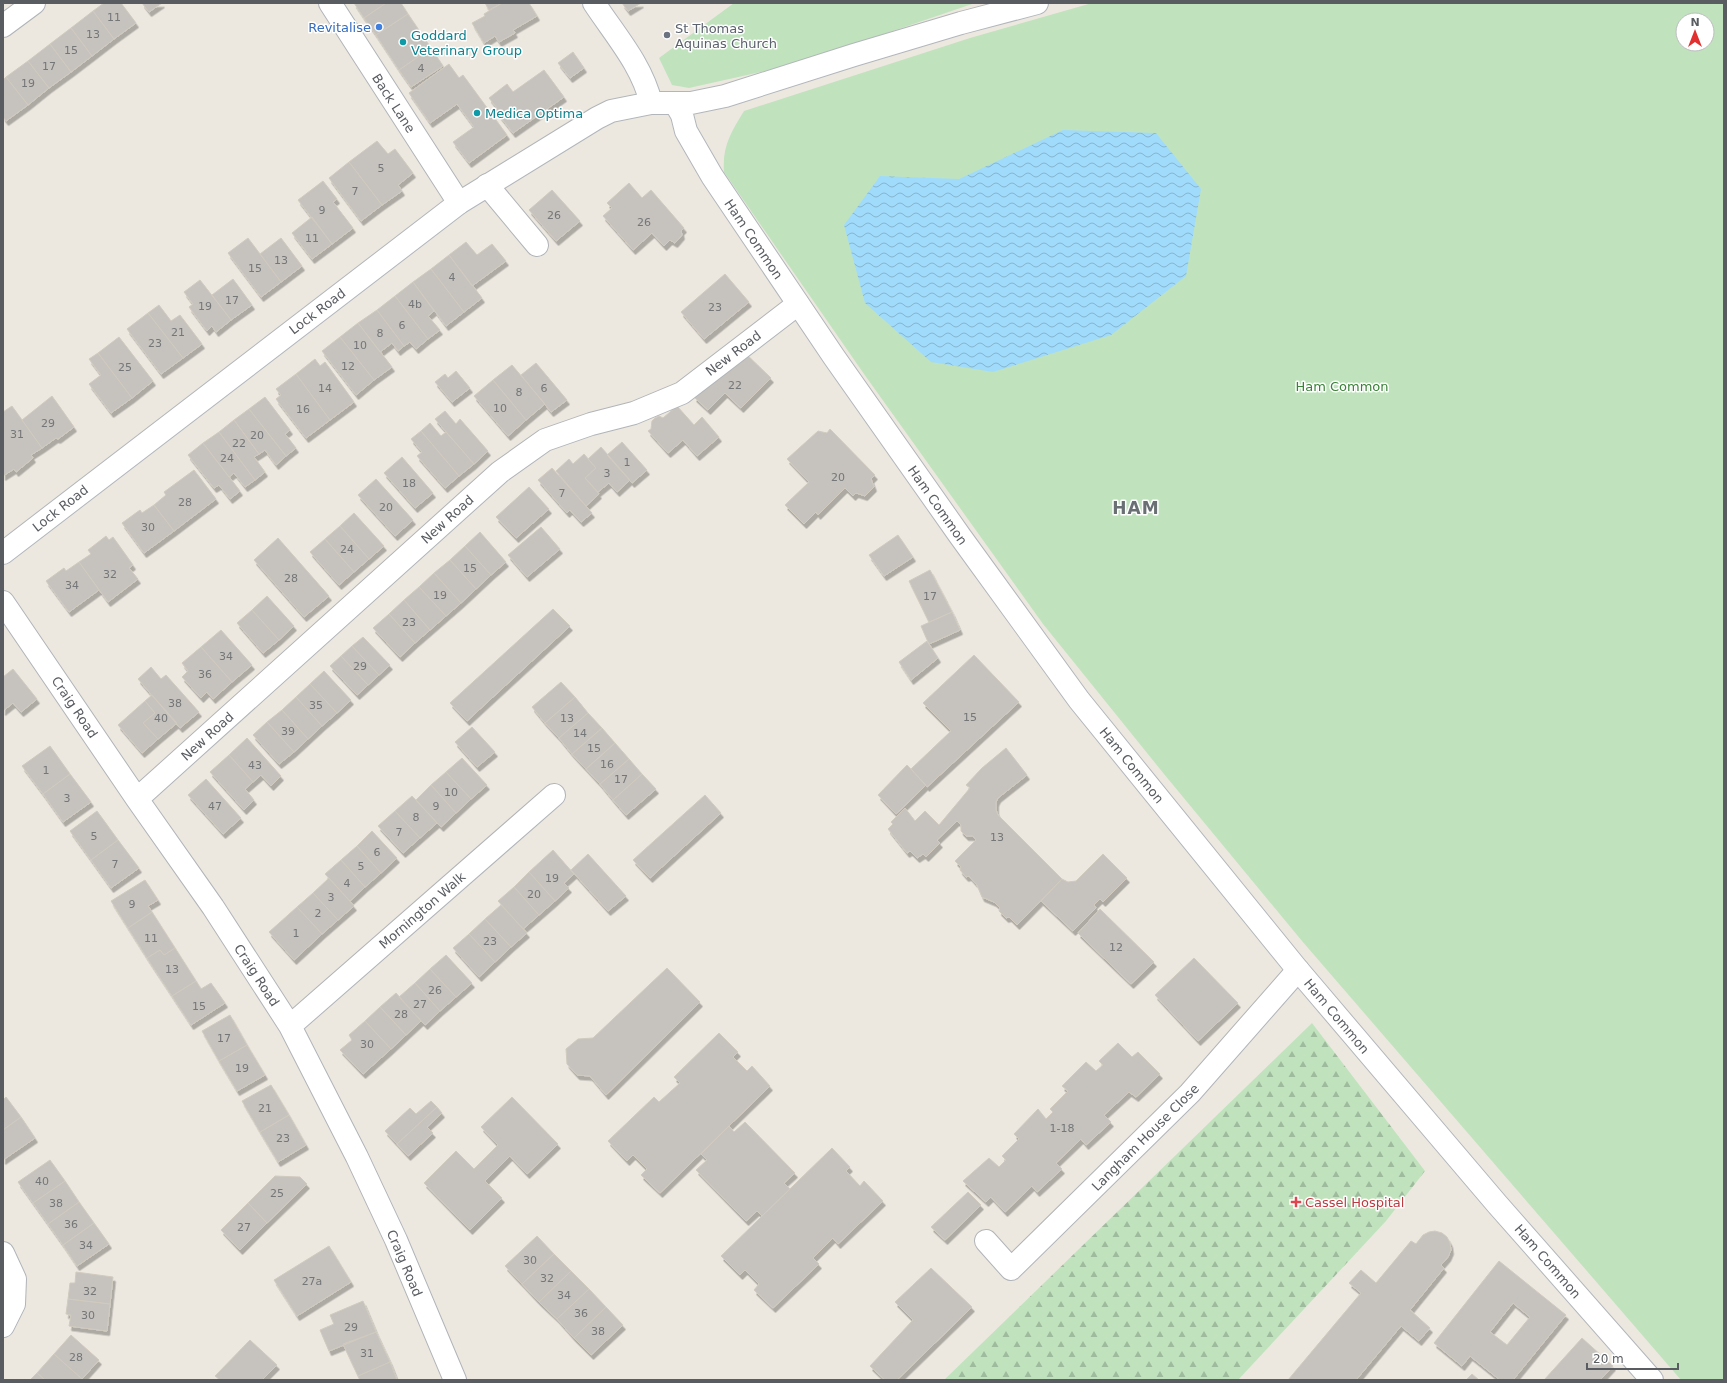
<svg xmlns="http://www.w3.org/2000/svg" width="1727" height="1383" viewBox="0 0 1727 1383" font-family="'DejaVu Sans',sans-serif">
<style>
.green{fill:#c0e3bd;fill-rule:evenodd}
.forest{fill:url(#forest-firs)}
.water{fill:url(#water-waves)}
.building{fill:#c6c3be;stroke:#d0cabf;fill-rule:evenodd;filter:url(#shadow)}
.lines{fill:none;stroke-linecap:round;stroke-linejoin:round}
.street-casing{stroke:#b1b4b8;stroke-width:24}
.secondary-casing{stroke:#b2b6bb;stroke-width:24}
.street{stroke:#fff;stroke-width:22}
.secondary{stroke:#fff;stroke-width:22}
.shop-dot{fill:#3f7fe0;stroke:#fff;stroke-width:1.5}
.worship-dot{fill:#6b7280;stroke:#fff;stroke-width:1.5}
.culture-dot{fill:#0f9aa8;stroke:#fff;stroke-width:1.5}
.health-dot{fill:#e0444e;stroke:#fff;stroke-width:1.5}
.labels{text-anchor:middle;stroke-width:3;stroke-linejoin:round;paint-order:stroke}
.number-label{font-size:11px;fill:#747678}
.shop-label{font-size:13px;fill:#366cbe;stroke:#fff;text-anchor:end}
.worship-label{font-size:13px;fill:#5b616d;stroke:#fff;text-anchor:start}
.culture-label{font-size:13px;fill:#0d838f;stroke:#fff;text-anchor:start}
.street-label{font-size:13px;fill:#595d61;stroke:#fff}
.park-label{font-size:13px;fill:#398237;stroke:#fff}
.health-label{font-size:13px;fill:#be3a42;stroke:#fff;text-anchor:start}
.district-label{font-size:17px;font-weight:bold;letter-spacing:1px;fill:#6a6f73;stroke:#fff}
</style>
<defs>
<pattern id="forest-firs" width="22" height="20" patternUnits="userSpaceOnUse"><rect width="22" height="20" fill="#c0e3bd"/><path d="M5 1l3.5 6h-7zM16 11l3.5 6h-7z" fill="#9fbb9d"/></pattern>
<pattern id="water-waves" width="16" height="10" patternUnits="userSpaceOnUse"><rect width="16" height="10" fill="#a0dbfc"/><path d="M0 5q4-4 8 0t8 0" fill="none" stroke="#85b5cf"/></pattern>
<filter id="shadow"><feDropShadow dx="2.5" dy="4.5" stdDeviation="0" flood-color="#0004"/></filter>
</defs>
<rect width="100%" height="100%" fill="#ece8e0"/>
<path class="green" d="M734,3H975L796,64L689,88L672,85L659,58Z
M1092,3H1724V1380H1681L1302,941L1164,774L1043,624L864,374L724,172C722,147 731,132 744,111L970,38ZM1683,20H1707V44H1683Z"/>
<path class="forest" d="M1312,1023L1425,1171L1386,1221L1238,1380H944Z"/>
<path class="water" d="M1063,130L1156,133L1201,189L1186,276L1111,335L993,372L931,362L865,303L844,225L880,176L959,179Z"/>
<path class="building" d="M104,3H121L136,23L114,39L93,11Z
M142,3H162L149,12Z
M354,3H386L364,18Z
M386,3H401L408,14L376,35L364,18Z
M485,3H502L489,10Z
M502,3H529L537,16L513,30L515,33L499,42L495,36L484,43L472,23L485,16L484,14Z
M622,3H641L628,11Z
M93,11L114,39L92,56L71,28Z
M408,14L431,48L399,70L376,35Z
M71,28L92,56L71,72L50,44Z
M50,44L71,72L49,88L28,61Z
M431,48L443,66L411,87L399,70Z
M573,52L584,68L570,78L558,63Z
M28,61L49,88L28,105L6,77Z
M449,64L459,78L463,75L507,135L469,163L453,142L474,127L457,104L430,123L409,93Z
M544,70L564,97L513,133L495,110L497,108L489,98L507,84L513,92Z
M6,77L28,105L6,121L3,117V80Z
M377,141L388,154L395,149L413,173L398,185L402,191L382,205L349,162Z
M349,162L382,205L361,221L329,178Z
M323,181L337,199L333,202L353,228L332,244L298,200Z
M629,183L642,198L651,190L684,228L681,231L682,235L675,243L670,240L664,246L652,233L633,250L603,216L612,208L607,203Z
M552,190L580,221L556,241L529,210Z
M312,217L332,244L312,259L292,233Z
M248,238L281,282L261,297L228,253Z
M281,238L302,266L281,282L260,254Z
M466,242L477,255L492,244L506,261L472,286L449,255Z
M449,255L482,298L464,312L431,269Z
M431,269L464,312L446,326L413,282Z
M725,274L749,302L704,339L681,312Z
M233,279L252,305L231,320L212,295Z
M200,280L231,320L216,332L212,326L207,331L189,307L193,304L184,292Z
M413,282L434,311L428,316L440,330L428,339L395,296Z
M395,296L428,339L416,349L410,342L404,346L377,310Z
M159,305L171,321L180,315L202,344L183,358L148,313Z
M377,310L404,346L398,351L392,343L380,352L358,323Z
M148,313L183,358L161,374L127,329Z
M358,323L392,367L374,380L340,337Z
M119,337L153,381L132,398L98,353Z
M340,337L374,380L356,395L322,351Z
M741,349L771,378L741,408L725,393L708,410L694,397Z
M98,353L132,398L111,413L89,384L101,375L89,359Z
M315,359L320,366L325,362L354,402L330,420L296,374Z
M536,363L567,400L551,412L521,375Z
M512,365L545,404L526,420L493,380Z
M456,371L470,388L452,402L435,382L445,374L448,378Z
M296,374L330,420L306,438L276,399L281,395L276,389Z
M493,380L526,420L508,436L474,396Z
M52,396L74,427L58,439L56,438L42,448L22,420Z
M265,397L290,430L285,434L296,448L286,456L249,409Z
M12,406L42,448L31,455L33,458L16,472L14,469L3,476V412Z
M677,406L694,425L702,417L719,437L697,456L683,440L668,453L648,431L651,429L652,421L655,418L659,416L663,418Z
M249,409L286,456L276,465L265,450L259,454L234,420Z
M445,411L456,424L460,419L488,451L474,464L435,419Z
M234,420L259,454L254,457L265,472L255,480L219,432Z
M430,423L441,436L446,432L474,464L459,476L421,431Z
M830,429L875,475L871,479L874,487L865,496L856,493L853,496L845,488L818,515L816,512L804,524L785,505L809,482L787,459L818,431L827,433Z
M421,431L459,476L445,488L417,456L422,452L411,439Z
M219,432L255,480L245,487L234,473L229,477L203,443Z
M622,442L647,470L632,483L607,455Z
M203,443L240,491L230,499L219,485L214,488L188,455Z
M601,447L630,480L617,492L609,483L598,492L585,478L596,468L588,459Z
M584,454L596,468L585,478L599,494L586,506L556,471L569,459L573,464Z
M402,457L433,493L415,508L384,473Z
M552,468L592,513L581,522L570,510L567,513L538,480Z
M194,470L216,499L174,531L154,505L166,495L164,492Z
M376,479L413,520L395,536L358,495Z
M529,487L549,509L516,538L496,517Z
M154,505L174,531L144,553L122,523L140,510L142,513Z
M354,513L384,546L369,559L340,526Z
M340,526L369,559L354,572L325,539Z
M541,527L560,549L527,577L508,555Z
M480,532L506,562L491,575L465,546Z
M898,535L913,557L884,576L869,555Z
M106,536L109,540L113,537L133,565L129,568L138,579L108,602L79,562L91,554L88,550Z
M278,538L329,596L304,617L254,560Z
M325,539L354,572L339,585L310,552Z
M465,546L491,575L476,589L450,560Z
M450,560L476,589L461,603L434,573Z
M79,562L99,590L69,612L46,581L64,568L66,571Z
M930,570L952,612L929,622L909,581Z
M434,573L461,603L446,616L419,587Z
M419,587L446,616L430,630L404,600Z
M267,596L294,626L279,640L252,610Z
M404,600L430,630L415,643L389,614Z
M553,609L570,626L467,721L450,703Z
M252,610L279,640L263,653L237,623Z
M952,612L960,630L929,644L921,626Z
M389,614L415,643L400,657L373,628Z
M221,630L252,665L232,682L201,647Z
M363,637L390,665L379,675L352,646Z
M927,641L938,658L911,680L899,662Z
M352,646L379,675L368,685L341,656Z
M201,647L232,682L213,699L207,692L201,698L182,677L188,671L182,663Z
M974,655L1019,702L927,787L911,769L951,731L923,703Z
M341,656L368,685L357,695L330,666Z
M151,667L161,679L166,675L199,712L180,728L138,679Z
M13,669L37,699L21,712L13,703L3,711V677Z
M324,671L351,700L337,713L310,684Z
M561,682L575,697L545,723L532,707Z
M310,684L337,713L322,726L296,697Z
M152,695L177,723L158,739L143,723L155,713L145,701Z
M296,697L322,726L308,739L282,710Z
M575,697L588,713L559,738L545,723Z
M145,701L155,713L143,723L158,739L142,753L118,725Z
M282,710L308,739L294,752L267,722Z
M588,713L602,728L572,754L559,738Z
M267,722L294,752L279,764L253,735Z
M472,727L495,752L477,767L455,742Z
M602,728L615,743L586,769L572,754Z
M247,738L281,776L271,786L261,775L253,782L229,755Z
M615,743L629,759L600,784L586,769Z
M50,746L70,774L43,794L22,766Z
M1006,748L1027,775L998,798L996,802V810L998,815L1062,879L1017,925L1009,917L1006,918L999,911L1000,908L994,902L982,897L977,885L969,876L966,877L960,870L961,867L955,861L976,840L973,836H966L961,831V825L957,821L937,840L940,843L926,857L923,854L917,858L910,851L907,853L888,829L893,824L891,822L905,808L915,821L925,811L939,825L970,788L966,785L982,768Z
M229,755L253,782L245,789L254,800L244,810L210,772Z
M462,758L487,785L471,799L446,772Z
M629,759L642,774L613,800L600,784Z
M907,765L926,785L896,814L878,795Z
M446,772L471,799L456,813L431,785Z
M70,774L91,802L63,822L43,794Z
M642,774L656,789L626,815L613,800Z
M206,779L241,818L223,834L188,795Z
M431,785L456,813L441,827L416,800Z
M705,795L721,813L650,878L633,860Z
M412,796L437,823L420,838L395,811Z
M97,811L118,840L91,860L70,831Z
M395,811L420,838L403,853L378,826Z
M372,831L397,858L381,873L357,846Z
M118,840L139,868L111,888L91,860Z
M357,846L381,873L365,887L341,860Z
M553,850L574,874L564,883L569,888L555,901L529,872Z
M588,854L626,896L608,911L571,870Z
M1103,854L1127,878L1103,902L1100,899L1094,905L1096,908L1073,931L1041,901L1062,879L1068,882L1076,881Z
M341,860L365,887L350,901L325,874Z
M529,872L555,901L539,915L514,887Z
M329,878L354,906L338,920L313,893Z
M145,880L158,900L148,906L152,912L128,928L111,901Z
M514,887L539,915L523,929L498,901Z
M313,893L338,920L322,934L297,907Z
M501,905L527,933L511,947L485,919Z
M297,907L322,934L294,960L269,932Z
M1100,909L1154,962L1131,984L1078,933Z
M152,912L175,948L164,955L160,950L147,958L128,928Z
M485,919L511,947L495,962L469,934Z
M469,934L495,962L479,977L453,948Z
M175,948L196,981L172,996L147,958L160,950L164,955Z
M446,955L472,983L456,997L430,969Z
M1194,958L1238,1003L1198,1041L1155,995Z
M667,968L700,1002L606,1095L590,1076L577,1075L567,1064L566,1049L578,1039L593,1038Z
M430,969L456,997L440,1011L415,983Z
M196,981L201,989L211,983L225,1003L191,1025L172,996Z
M415,983L440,1011L425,1025L399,997Z
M396,993L421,1021L406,1035L380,1007Z
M380,1007L406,1035L391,1049L365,1021Z
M230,1015L247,1045L219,1061L202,1031Z
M365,1021L391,1049L363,1074L340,1050L352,1040L349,1035Z
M719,1033L738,1052L733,1057L747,1071L752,1066L770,1086L660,1193L641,1175L647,1169L633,1155L627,1161L608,1141L654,1097L659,1102L680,1083L674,1077Z
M1118,1043L1132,1057L1138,1052L1160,1074L1136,1097L1129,1092L1104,1115L1111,1122L1086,1145L1081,1139L1056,1163L1062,1169L1037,1192L1032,1186L1005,1212L991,1197L986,1202L963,1181L989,1158L999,1167L1006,1160L1002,1156L1019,1139L1014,1134L1038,1109L1046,1119L1053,1112L1050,1109L1068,1091L1062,1086L1086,1062L1096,1071L1103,1065L1099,1061Z
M247,1045L265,1075L237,1091L219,1061Z
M271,1085L289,1115L260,1132L242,1101Z
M6,1097L21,1117L3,1130V1100Z
M512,1097L558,1144L527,1174L510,1156L485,1181L502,1198L470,1230L424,1183L456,1151L474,1169L498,1145L481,1127Z
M431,1101L437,1107L397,1144L385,1131L410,1108L416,1114Z
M437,1107L442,1113L427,1127L433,1133L408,1156L397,1144Z
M289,1115L306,1145L278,1162L260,1132Z
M21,1117L35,1138L3,1160V1130Z
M745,1122L795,1173L784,1183L790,1189L762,1216L757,1211L746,1221L696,1170L707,1160L701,1154L729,1126L734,1132Z
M832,1148L850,1167L846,1171L860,1186L864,1181L883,1201L838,1244L833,1238L813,1258L819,1264L773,1308L754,1290L759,1284L745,1270L740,1275L721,1256Z
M50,1160L65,1181L33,1203L18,1182Z
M275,1176L300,1177L307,1184L267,1223L248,1203Z
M65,1181L79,1202L48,1224L33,1203Z
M968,1192L981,1205L945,1240L931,1227Z
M79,1202L94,1223L63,1245L48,1224Z
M248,1203L267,1223L240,1250L221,1230Z
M94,1223L109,1244L77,1266L63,1245Z
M1435,1231L1442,1233L1447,1237L1450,1243L1451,1250L1448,1257L1441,1265L1444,1268L1410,1310L1430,1328L1419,1341L1401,1326L1356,1380H1288L1361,1293L1349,1283L1361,1270L1376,1283L1411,1241L1416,1244L1423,1235L1429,1232Z
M537,1236L554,1254L522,1284L505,1266Z
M329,1246L351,1282L297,1316L274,1280Z
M554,1254L571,1271L539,1302L522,1284Z
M1499,1261L1566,1315L1513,1380H1500L1470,1356L1462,1366L1434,1343ZM1513,1303L1530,1317L1507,1345L1490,1332Z
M931,1268L972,1307L897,1380H885L870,1366L913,1320L895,1302Z
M571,1271L589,1289L557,1319L539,1302Z
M76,1272L113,1277L110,1304L68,1299L70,1283H75Z
M589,1289L606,1307L574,1338L557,1319Z
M68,1299L110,1304L107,1331L69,1326L71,1315L66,1314Z
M363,1301L376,1332L329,1351L320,1330L334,1324L330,1315Z
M606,1307L623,1325L591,1355L574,1338Z
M376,1332L390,1362L358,1376L343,1344Z
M71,1335L99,1360L82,1379L54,1354Z
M1582,1338L1613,1366L1600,1380H1544Z
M250,1340L277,1365L262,1380H220L215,1376Z
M54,1354L82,1379L81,1380H45L37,1373Z
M390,1362L397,1380H360L358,1376Z
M37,1373L45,1380H30Z
M1472,1374L1479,1380H1466Z"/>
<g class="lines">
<defs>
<path id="street" d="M330,3L459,203
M3,26L34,3
M487,185L537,245
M3,602L137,799L213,907L290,1026L357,1157L396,1240L455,1380
M137,799L500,472L545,440L591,424L634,413L682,393L798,304
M290,1026L554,795
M986,1241L1011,1269L1190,1093L1298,970
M3,1253L15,1279L14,1304L3,1326"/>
<path id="secondary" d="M594,3C615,35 642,65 651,103
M675,103L682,115L686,131L712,176L834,357L960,536L1079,700L1298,970L1497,1204L1652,1380
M3,553L459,203L597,118L611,111L651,103H691L725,96L854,55L961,23L1037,3"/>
</defs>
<use href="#street" class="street-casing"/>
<use href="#secondary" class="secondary-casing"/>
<use href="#street" class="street"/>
<use href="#secondary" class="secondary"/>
</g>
<circle class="shop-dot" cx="379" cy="27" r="4"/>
<circle class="worship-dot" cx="667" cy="35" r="4"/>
<g class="culture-dot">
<circle cx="403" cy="42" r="4"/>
<circle cx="477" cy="113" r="4"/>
</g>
<path class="health-dot" d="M1294 1196h4v4h4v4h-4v4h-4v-4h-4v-4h4z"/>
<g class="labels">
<g class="number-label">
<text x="114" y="21">11</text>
<text x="93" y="38">13</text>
<text x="71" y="54">15</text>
<text x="49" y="70">17</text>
<text x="421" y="72">4</text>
<text x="28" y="87">19</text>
<text x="381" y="172">5</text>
<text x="355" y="195">7</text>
<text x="322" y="214">9</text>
<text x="554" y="219">26</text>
<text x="644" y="226">26</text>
<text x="312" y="242">11</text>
<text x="281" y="264">13</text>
<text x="255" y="272">15</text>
<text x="452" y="281">4</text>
<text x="232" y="304">17</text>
<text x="415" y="308">4b</text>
<text x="205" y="310">19</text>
<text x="715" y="311">23</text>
<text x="402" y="329">6</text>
<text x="178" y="336">21</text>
<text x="380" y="337">8</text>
<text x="155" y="347">23</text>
<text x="360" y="349">10</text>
<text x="348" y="370">12</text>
<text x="125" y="371">25</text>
<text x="735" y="389">22</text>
<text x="325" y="392">14</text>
<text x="544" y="392">6</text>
<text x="519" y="396">8</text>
<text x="500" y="412">10</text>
<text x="303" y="413">16</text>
<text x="48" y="427">29</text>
<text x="17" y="438">31</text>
<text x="257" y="439">20</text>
<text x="239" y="447">22</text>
<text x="227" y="462">24</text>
<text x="627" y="466">1</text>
<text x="607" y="477">3</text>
<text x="838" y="481">20</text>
<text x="409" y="487">18</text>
<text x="562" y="497">7</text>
<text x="185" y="506">28</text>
<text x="386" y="511">20</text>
<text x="148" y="531">30</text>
<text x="347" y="553">24</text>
<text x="470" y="572">15</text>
<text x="110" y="578">32</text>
<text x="291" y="582">28</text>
<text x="72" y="589">34</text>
<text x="440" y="599">19</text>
<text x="930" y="600">17</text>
<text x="409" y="626">23</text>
<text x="226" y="660">34</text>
<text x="360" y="670">29</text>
<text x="205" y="678">36</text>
<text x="175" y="707">38</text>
<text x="316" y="709">35</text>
<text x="970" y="721">15</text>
<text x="161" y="722">40</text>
<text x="567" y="722">13</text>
<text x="288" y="735">39</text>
<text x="580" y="737">14</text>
<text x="594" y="752">15</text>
<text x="607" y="768">16</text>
<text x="255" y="769">43</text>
<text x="46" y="774">1</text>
<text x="621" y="783">17</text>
<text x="451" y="796">10</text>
<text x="67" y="802">3</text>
<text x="215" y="810">47</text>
<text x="436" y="810">9</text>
<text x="416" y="821">8</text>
<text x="399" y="836">7</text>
<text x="94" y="840">5</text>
<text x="997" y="841">13</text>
<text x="377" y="856">6</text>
<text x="115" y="868">7</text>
<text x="361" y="870">5</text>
<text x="552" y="882">19</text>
<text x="347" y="887">4</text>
<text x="534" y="898">20</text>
<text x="331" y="901">3</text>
<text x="132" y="908">9</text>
<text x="318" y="917">2</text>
<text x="296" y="937">1</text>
<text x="151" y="942">11</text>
<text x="490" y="945">23</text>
<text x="1116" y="951">12</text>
<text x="172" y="973">13</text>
<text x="435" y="994">26</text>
<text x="420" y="1008">27</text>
<text x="199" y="1010">15</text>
<text x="401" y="1018">28</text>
<text x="224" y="1042">17</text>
<text x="367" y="1048">30</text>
<text x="242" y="1072">19</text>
<text x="265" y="1112">21</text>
<text x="1062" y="1132">1-18</text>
<text x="283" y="1142">23</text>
<text x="42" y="1185">40</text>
<text x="277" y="1197">25</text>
<text x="56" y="1207">38</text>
<text x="71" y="1228">36</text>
<text x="244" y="1231">27</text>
<text x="86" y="1249">34</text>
<text x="530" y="1264">30</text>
<text x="547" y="1282">32</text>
<text x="312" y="1285">27a</text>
<text x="90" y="1295">32</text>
<text x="564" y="1299">34</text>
<text x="581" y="1317">36</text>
<text x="88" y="1319">30</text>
<text x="351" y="1331">29</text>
<text x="598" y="1335">38</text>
<text x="367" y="1357">31</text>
<text x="76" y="1361">28</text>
</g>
<g class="shop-label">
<text x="371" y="32">Revitalise</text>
</g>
<g class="worship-label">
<text x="675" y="33">St Thomas<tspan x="675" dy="15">Aquinas Church</tspan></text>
</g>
<g class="culture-label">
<text x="411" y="40">Goddard<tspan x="411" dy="15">Veterinary Group</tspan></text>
<text x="485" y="118">Medica Optima</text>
</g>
<g class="street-label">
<text transform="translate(394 103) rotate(57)" y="5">Back Lane</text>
<text transform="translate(754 239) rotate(56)" y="5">Ham Common</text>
<text transform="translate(317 311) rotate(-37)" y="5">Lock Road</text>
<text transform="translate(733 353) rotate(-37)" y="5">New Road</text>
<text transform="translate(938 505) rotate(55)" y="5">Ham Common</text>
<text transform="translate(60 508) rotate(-38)" y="5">Lock Road</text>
<text transform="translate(447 519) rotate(-42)" y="5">New Road</text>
<text transform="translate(75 707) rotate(56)" y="5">Craig Road</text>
<text transform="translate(207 736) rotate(-42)" y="5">New Road</text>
<text transform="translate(1132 765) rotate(51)" y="5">Ham Common</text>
<text transform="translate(422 910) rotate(-41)" y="5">Mornington Walk</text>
<text transform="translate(257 975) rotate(57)" y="5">Craig Road</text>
<text transform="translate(1337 1016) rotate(50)" y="5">Ham Common</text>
<text transform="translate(1145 1137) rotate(-45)" y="5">Langham House Close</text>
<text transform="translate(1548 1261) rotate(49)" y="5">Ham Common</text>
<text transform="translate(405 1263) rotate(67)" y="5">Craig Road</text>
</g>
<g class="park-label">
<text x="1342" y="391">Ham Common</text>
</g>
<g class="health-label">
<text x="1305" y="1207">Cassel Hospital</text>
</g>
<g class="district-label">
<text x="1136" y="514">HAM</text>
</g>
</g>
<rect width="1727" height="1383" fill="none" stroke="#595d61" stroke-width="8"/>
<g transform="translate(1695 32)"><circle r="19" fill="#ffffff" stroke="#bdbec0"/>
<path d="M0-3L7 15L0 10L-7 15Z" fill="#e23030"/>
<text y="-6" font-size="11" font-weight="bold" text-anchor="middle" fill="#595d61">N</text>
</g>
<path d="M1587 1363v6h91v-6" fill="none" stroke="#595d61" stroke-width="2"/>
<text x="1593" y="1363" font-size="12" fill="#595d61" stroke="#ffffff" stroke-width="3" paint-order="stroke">20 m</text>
</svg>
